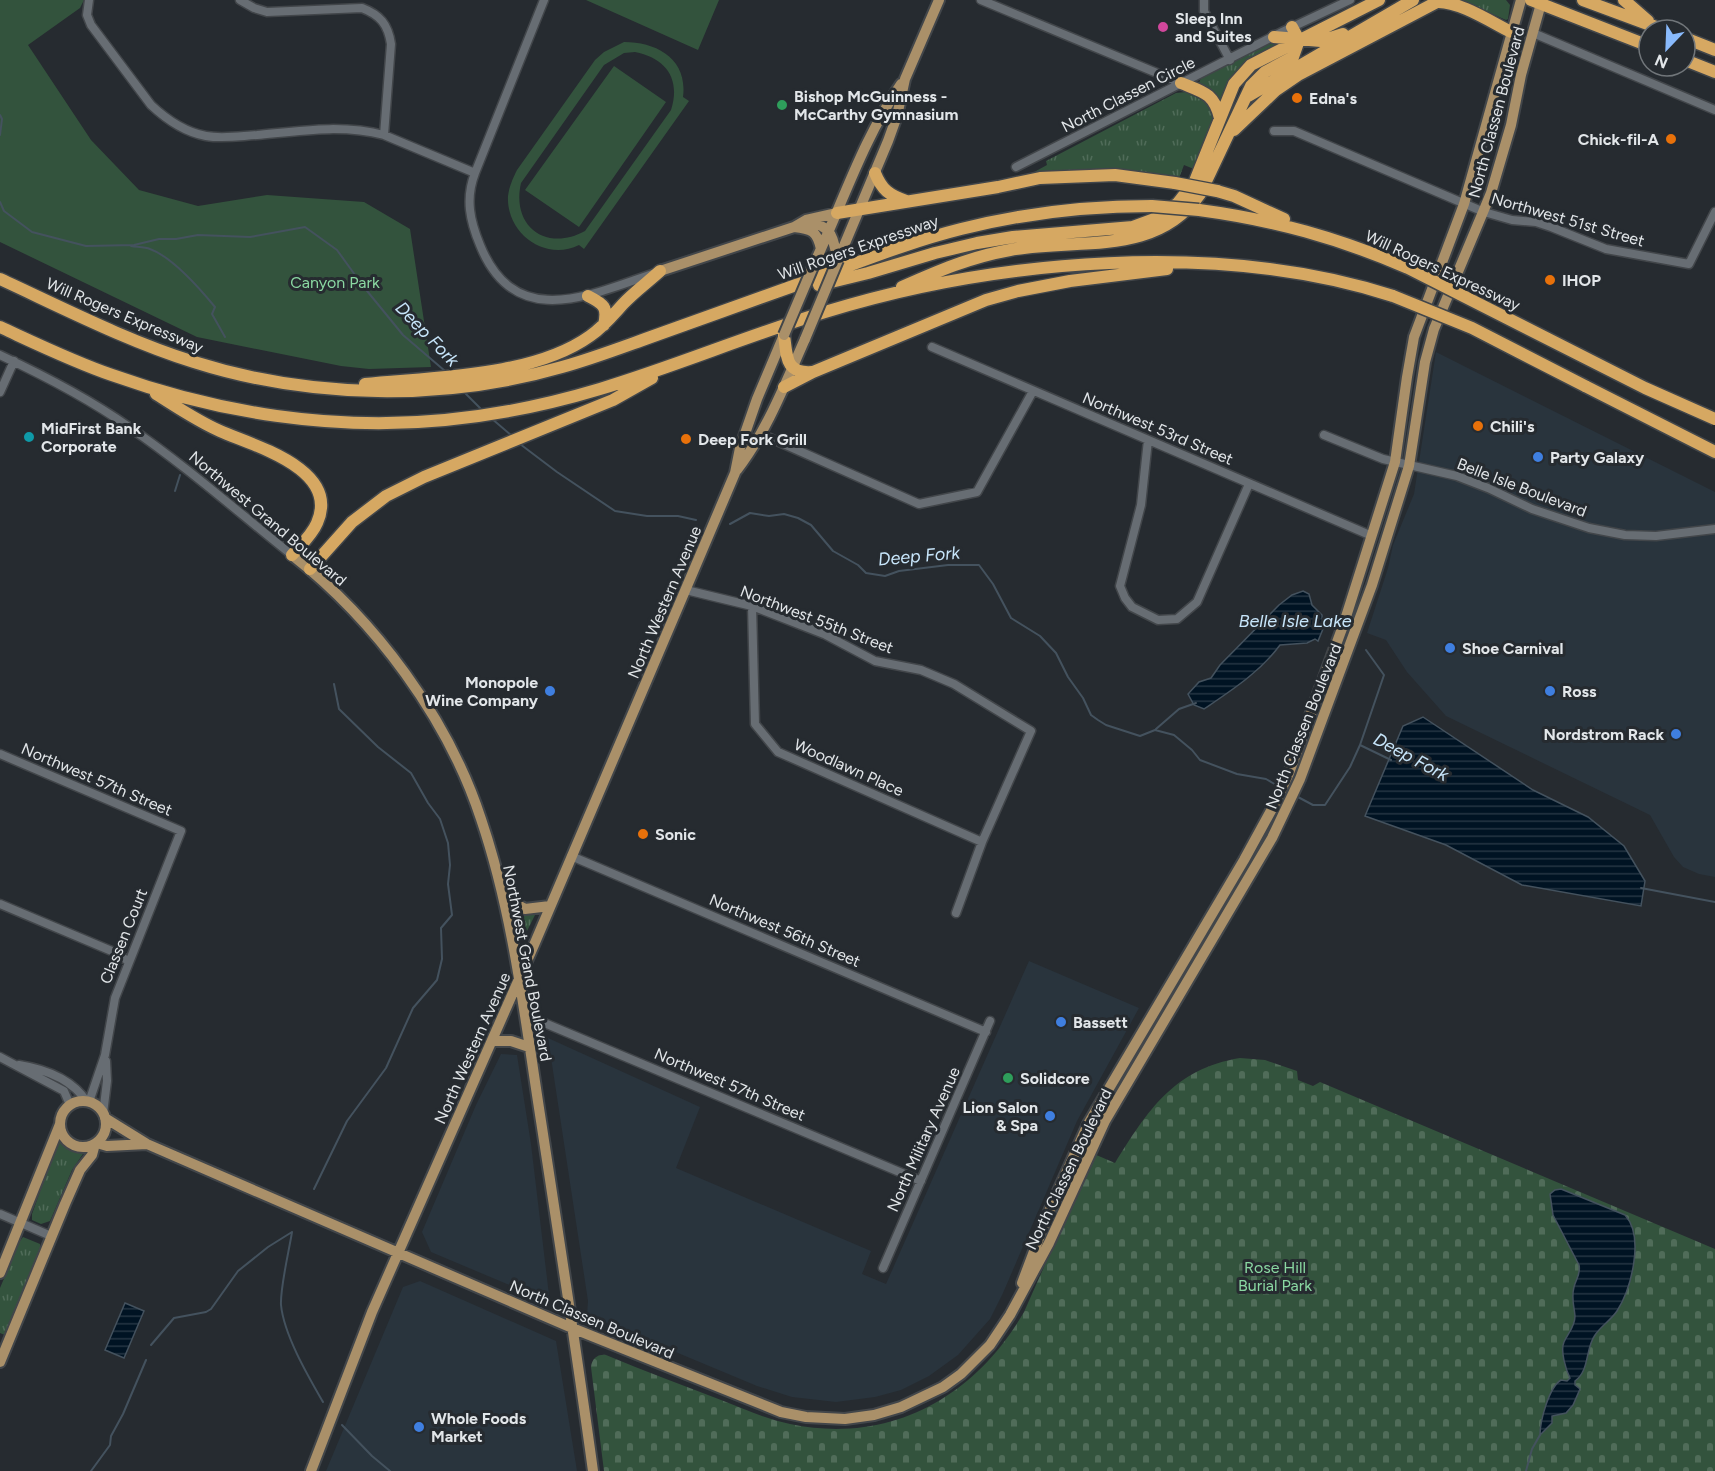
<svg xmlns="http://www.w3.org/2000/svg" width="1715" height="1471" viewBox="0 0 1715 1471" font-family="Figtree,sans-serif">
<style>
.built{fill:#29343d}
.grass{fill:url(#grass-tufts)}
.cemetery{fill:url(#cemetery-stones)}
.park{fill:#33533d;fill-rule:evenodd}
.water{fill:url(#water-rules);stroke:#44525e;stroke-width:1.5}
.lines{fill:none;stroke-linecap:round;stroke-linejoin:round}
.stream{stroke:#44525e;stroke-width:2}
.minor-casing{stroke:#42464a;stroke-width:11}
.major-casing{stroke:#42464a;stroke-width:14}
.highway-casing{stroke:#42464a;stroke-width:15}
.minor{stroke:#676d73;stroke-width:8}
.major{stroke:#aa9069;stroke-width:10}
.highway{stroke:#d6a862;stroke-width:12}
.major-bridge-casing{stroke:#42464a;stroke-width:14;stroke-linecap:butt}
.highway-bridge-casing{stroke:#42464a;stroke-width:15;stroke-linecap:butt}
.major-bridge{stroke:#aa9069;stroke-width:10}
.highway-bridge{stroke:#d6a862;stroke-width:12}
.hotel-dot{fill:#d1479c;stroke:#262b30;stroke-width:2}
.food-dot{fill:#e8710a;stroke:#262b30;stroke-width:2}
.leisure-dot{fill:#2e9e5b;stroke:#262b30;stroke-width:2}
.culture-dot{fill:#0f9aa8;stroke:#262b30;stroke-width:2}
.shop-dot{fill:#3f7fe0;stroke:#262b30;stroke-width:2}
.labels{text-anchor:middle;stroke-width:6;stroke-linejoin:round;paint-order:stroke}
.poi-label{font-size:16px;font-weight:bold;fill:#e2e6e9;stroke:#262b30;text-anchor:start}
.street-label{font-size:16px;fill:#e2e6e9;stroke:#262b30}
.park-label{font-size:16px;fill:#8ad8a2;stroke:#262b30}
.water-label{font-size:18px;font-style:italic;fill:#c7e5fa;stroke:#262b30}
</style>
<defs>
<pattern id="grass-tufts" width="24" height="20" patternUnits="userSpaceOnUse" patternTransform="scale(1.5)"><rect width="24" height="20" fill="#33533d"/><path d="M3 7l-1-3M5 7V3M7 7l1-3M15 17l-1-3M17 17v-4M19 17l1-3" fill="none" stroke="#506c59"/></pattern>
<pattern id="cemetery-stones" width="16" height="16" patternUnits="userSpaceOnUse" patternTransform="scale(1.5)"><rect width="16" height="16" fill="#33533d"/><path d="M2 7V4a2 2 0 0 1 4 0v3zM10 15v-3a2 2 0 0 1 4 0v3z" fill="#506c59"/></pattern>
<pattern id="water-rules" width="6" height="5" patternUnits="userSpaceOnUse" patternTransform="scale(1.5)"><rect width="6" height="5" fill="#001323"/><path d="M0 2.5h6" fill="none" stroke="#253543"/></pattern>
</defs>
<rect width="100%" height="100%" fill="#262b30"/>
<path class="built" d="M1436,352L1715,492V877L1699,874L1683,867L1674,857L1650,815L1446,716L1407,672L1386,640L1367,633L1388,568L1393,545L1414,494Z
M1029,961L1139,1008L1077,1121L1003,1293L990,1319L958,1355L929,1376L901,1390L875,1397L836,1402L792,1397L757,1386L587,1315L588,1301L548,1038L700,1107L676,1168L871,1251L862,1274L886,1284Z
M501,1054L517,1055L531,1144L549,1295L545,1298H540L431,1252L422,1232L476,1105Z
M420,1281L556,1341L577,1471H326L403,1287Z"/>
<path class="grass" d="M1460,0H1506L1510,5L1508,19L1506,20Z
M1273,41H1283C1266,50 1248,57 1236,73C1229,82 1226,95 1219,102L1211,90L1199,83L1201,78Z
M1186,92L1210,104L1215,121L1194,169L1184,165L1179,178L1027,176L1047,165L1046,161L1176,93Z
M520,913L535,915L525,935L523,934Z
M59,1138L73,1149L85,1151L72,1170L50,1221L41,1224L32,1220V1214Z
M23,1237L40,1244V1249L5,1335L0,1333V1288L20,1241Z"/>
<path class="cemetery" d="M1240,1058L1265,1060L1297,1071L1298,1080L1313,1086L1320,1082L1715,1249V1471H604L591,1367C592,1359 597,1354 606,1355C644,1371 683,1385 721,1400C744,1409 766,1419 790,1424C890,1445 975,1397 1024,1312L1094,1154L1115,1163C1148,1110 1174,1069 1240,1058Z"/>
<path class="park" d="M0,0H84L80,8L28,45L91,140L139,190L198,206L267,195L364,202L410,229L431,367L369,369L341,366L197,337L0,242Z
M586,0H719L698,50Z
M624,42C657,42 688,59 683,97L689,101L584,249L579,245C545,262 506,233 508,196C509,187 513,178 517,170L595,60L604,52ZM635,52C666,58 681,79 671,110L585,231C547,252 511,227 521,183L604,65L624,53Z
M614,66L666,102L579,227L525,190Z"/>
<path class="water" d="M1303,591L1309,594L1312,605L1322,615V622L1325,624L1318,641L1315,639L1307,643L1280,645C1260,672 1232,690 1204,709L1194,705L1188,694L1199,682L1211,678L1220,665L1279,605L1292,595Z
M1423,717L1533,790L1588,817L1624,846L1645,881L1641,906L1522,885L1446,845L1365,816L1403,726Z
M1561,1189L1625,1215C1645,1237 1631,1289 1617,1311C1611,1320 1601,1326 1595,1335C1585,1349 1590,1370 1575,1381V1385L1580,1389L1573,1405L1566,1413L1552,1416V1423L1540,1435C1540,1421 1549,1387 1561,1380L1567,1381L1570,1378C1566,1370 1560,1351 1564,1342C1568,1333 1575,1327 1575,1316C1574,1305 1571,1298 1574,1287C1576,1279 1581,1274 1579,1265L1553,1215L1550,1194L1555,1190Z
M125,1303L144,1311L124,1358L105,1350Z"/>
<g class="lines">
<path class="stream" d="M0,115L2,119L0,135
M0,202L4,211L32,232L86,246L134,245L159,239H176L198,235L250,237L305,227L337,250L363,286L403,335L445,371
M131,246C137,247 145,247 150,249C172,257 201,290 215,307L212,314L225,337
M463,391L482,410
M491,418L512,436
M520,444L557,472L615,511L647,516H678L696,520
M175,491L180,475
M730,524L750,513L769,516L784,514L798,518L811,525L833,551L858,565L866,573L885,576L899,571L948,565H979L993,584L1011,618L1040,636L1056,653L1068,677L1083,698L1091,715L1098,720L1106,725L1140,736L1155,730L1174,735L1192,750L1200,760L1237,774L1266,779L1278,786
M1156,729L1179,709L1196,703
M1360,745L1384,675L1366,650
M1296,796L1313,805H1325L1350,767L1360,745L1391,760
M1641,888L1715,902
M314,1189L347,1121L386,1068L413,1008L437,980L442,959L441,928L452,915L448,884L450,865L448,843L440,819L428,803L411,773L378,747L339,709L334,684
M292,1232C289,1251 280,1288 281,1305C284,1335 308,1376 323,1402
M151,1345L174,1318L206,1312L211,1309L238,1271L268,1247L292,1232
M342,1425L372,1456L390,1471
M91,1471L110,1445L111,1436L123,1414L146,1360
M1526,1471L1532,1449L1540,1435"/>
<defs>
<path id="minor" d="M89,0L87,15L91,25L151,105C167,120 184,132 206,136C223,139 240,136 257,135C299,131 342,124 384,135L475,173C465,199 470,221 480,245C515,332 590,295 655,273
M240,0L254,8L267,12L362,8C380,15 388,24 391,44L384,135
M981,0L1181,83
M1204,0V11L1230,60
M1533,33L1715,110
M1274,131H1294L1484,212L1512,220L1536,222L1551,227L1606,249L1689,264L1715,212
M1016,167L1284,31L1350,0
M475,173L544,0
M932,347L1372,536
M0,355C45,376 88,398 129,427C186,466 238,512 292,555
M0,392L14,361
M761,434L919,504L977,492L1033,391
M1324,435L1383,459L1457,476L1488,488L1532,509L1589,528L1625,535L1656,536L1715,529
M1148,440L1141,505L1120,586L1125,598L1132,607L1158,620L1177,619L1197,602L1249,484
M686,590L752,606L824,634L875,661L921,670L954,684L1031,731L982,842L956,913
M752,606L755,724L778,752L982,842
M0,754L181,831L115,998L105,1055L89,1102
M571,856L986,1032
M0,904L114,952L128,961
M526,1024L542,1022L921,1181
M0,1057L64,1091L70,1105
M19,1065C44,1069 72,1079 87,1102
M103,1114L107,1081L106,1061
M0,1214L51,1236
M883,1268L990,1021"/>
<path id="major" d="M807,220C834,229 831,234 838,260
M794,227C812,229 817,231 821,249
M838,260L888,141L897,116L905,79L939,0
M815,262C843,202 863,139 901,84
M660,271L794,227L806,220L837,213
M737,470C767,431 785,384 805,339
M292,555C375,620 448,718 481,819C514,916 525,1020 541,1121C559,1238 577,1354 593,1471
M503,896L525,909L550,906
M492,1041H511L529,1047
M60 1124a23 23 0 1 1 46 0a23 23 0 1 1-46 0Z
M105,1118L147,1144L572,1328L781,1412L806,1417L845,1419L874,1415L901,1407L943,1387L961,1374L990,1345L1010,1315L1049,1243L1105,1121L1272,838L1300,779L1372,585L1409,466L1425,362L1434,329L1491,193L1511,125L1521,75L1542,0
M97,1143L107,1146L147,1144
M0,1273L60,1124
M1022,1283L1050,1209L1088,1124L1244,860L1273,807L1289,773L1344,623L1395,462L1407,377L1414,337L1464,204L1521,0
M0,1362L65,1204L80,1170L92,1155L95,1144
M311,1471L372,1312L534,945L690,579L735,473L740,448L757,399L784,335"/>
<path id="highway" d="M1531,0L1649,46
M1583,0L1664,30
M1624,0L1648,21
M1274,37L1321,41L1343,34
M1685,38L1715,50
M1685,60L1715,72
M1181,83C1203,92 1214,93 1220,118
M1248,96L1413,0
M1234,130L1276,90L1298,75L1437,2C1459,1 1491,22 1511,32
M875,173C882,190 889,195 906,201
M1217,191L1234,196L1284,219
M1199,210C1274,220 1339,238 1408,268
M837,213L998,187L1040,178L1115,175L1175,183
M0,279C63,308 127,341 194,362C311,399 444,401 562,367C591,359 620,348 648,338C697,320 747,303 796,285C850,266 905,243 961,229C1024,213 1087,206 1152,206
M819,285L868,273L935,253L977,243L1013,237L1133,227L1160,217L1178,203L1195,181L1234,84L1251,65L1379,0
M902,287C938,271 970,257 1010,250C1078,237 1154,258 1200,194L1251,86L1265,72L1293,57L1299,40L1292,27
M588,296C604,304 608,307 604,325
M0,327C37,344 74,362 112,375C218,413 333,431 445,420C498,415 550,404 600,389C676,366 749,335 825,312C997,259 1220,240 1393,296
M784,335C787,356 785,374 812,372
M365,384C433,377 533,377 590,336C603,327 612,316 623,304C634,292 648,282 660,271
M1585,386L1715,452
M784,387L813,372L986,300L1018,291L1070,281L1167,269
M156,394C177,407 197,421 220,431C254,446 341,469 317,523C312,535 301,545 292,555
M310,569L352,522L386,496L424,477L613,400L652,378"/>
</defs>
<use href="#minor" class="minor-casing"/>
<use href="#major" class="major-casing"/>
<use href="#highway" class="highway-casing"/>
<use href="#minor" class="minor"/>
<use href="#major" class="major"/>
<use href="#highway" class="highway"/>
<defs>
<path id="major-bridge" d="M784,335L815,262
M805,339L838,260"/>
<path id="highway-bridge" d="M1175,183L1217,191
M1152,206L1199,210
M1408,268L1645,388L1715,419
M1393,296L1472,328L1585,386"/>
</defs>
<use href="#major-bridge" class="major-bridge-casing"/>
<use href="#highway-bridge" class="highway-bridge-casing"/>
<use href="#major-bridge" class="major-bridge"/>
<use href="#highway-bridge" class="highway-bridge"/>
</g>
<circle class="hotel-dot" cx="1163" cy="27" r="6"/>
<g class="food-dot">
<circle cx="1297" cy="98" r="6"/>
<circle cx="1671" cy="139" r="6"/>
<circle cx="1550" cy="280" r="6"/>
<circle cx="1478" cy="426" r="6"/>
<circle cx="686" cy="439" r="6"/>
<circle cx="643" cy="834" r="6"/>
</g>
<g class="leisure-dot">
<circle cx="782" cy="105" r="6"/>
<circle cx="1008" cy="1078" r="6"/>
</g>
<circle class="culture-dot" cx="29" cy="437" r="6"/>
<g class="shop-dot">
<circle cx="1538" cy="457" r="6"/>
<circle cx="1450" cy="648" r="6"/>
<circle cx="550" cy="691" r="6"/>
<circle cx="1550" cy="691" r="6"/>
<circle cx="1676" cy="734" r="6"/>
<circle cx="1061" cy="1022" r="6"/>
<circle cx="1050" cy="1116" r="6"/>
<circle cx="419" cy="1427" r="6"/>
</g>
<g class="labels">
<g class="poi-label">
<text x="1175" y="24">Sleep Inn<tspan x="1175" dy="18">and Suites</tspan></text>
<text x="794" y="102">Bishop McGuinness -<tspan x="794" dy="18">McCarthy Gymnasium</tspan></text>
<text x="1309" y="104">Edna's</text>
<text x="1659" y="145" text-anchor="end">Chick-fil-A</text>
<text x="1562" y="286">IHOP</text>
<text x="1490" y="432">Chili's</text>
<text x="41" y="434">MidFirst Bank<tspan x="41" dy="18">Corporate</tspan></text>
<text x="698" y="445">Deep Fork Grill</text>
<text x="1550" y="463">Party Galaxy</text>
<text x="1462" y="654">Shoe Carnival</text>
<text x="538" y="688" text-anchor="end">Monopole<tspan x="538" dy="18">Wine Company</tspan></text>
<text x="1562" y="697">Ross</text>
<text x="1664" y="740" text-anchor="end">Nordstrom Rack</text>
<text x="655" y="840">Sonic</text>
<text x="1073" y="1028">Bassett</text>
<text x="1020" y="1084">Solidcore</text>
<text x="1038" y="1113" text-anchor="end">Lion Salon<tspan x="1038" dy="18">&amp; Spa</tspan></text>
<text x="431" y="1424">Whole Foods<tspan x="431" dy="18">Market</tspan></text>
</g>
<g class="street-label">
<text transform="translate(1128 94) rotate(-27)" y="6">North Classen Circle</text>
<text transform="translate(1496 112) rotate(-75)" y="6">North Classen Boulevard</text>
<text transform="translate(1568 219) rotate(16)" y="6">Northwest 51st Street</text>
<text transform="translate(858 247) rotate(-19)" y="6">Will Rogers Expressway</text>
<text transform="translate(1443 270) rotate(25)" y="6">Will Rogers Expressway</text>
<text transform="translate(125 315) rotate(23)" y="6">Will Rogers Expressway</text>
<text transform="translate(1158 428) rotate(23)" y="6">Northwest 53rd Street</text>
<text transform="translate(1522 487) rotate(21)" y="6">Belle Isle Boulevard</text>
<text transform="translate(268 518) rotate(40)" y="6">Northwest Grand Boulevard</text>
<text transform="translate(664 602) rotate(-67)" y="6">North Western Avenue</text>
<text transform="translate(817 619) rotate(21)" y="6">Northwest 55th Street</text>
<text transform="translate(1303 726) rotate(-68)" y="6">North Classen Boulevard</text>
<text transform="translate(849 767) rotate(24)" y="6">Woodlawn Place</text>
<text transform="translate(97 779) rotate(23)" y="6">Northwest 57th Street</text>
<text transform="translate(785 930) rotate(23)" y="6">Northwest 56th Street</text>
<text transform="translate(123 936) rotate(-68)" y="6">Classen Court</text>
<text transform="translate(528 963) rotate(79)" y="6">Northwest Grand Boulevard</text>
<text transform="translate(472 1048) rotate(-66)" y="6">North Western Avenue</text>
<text transform="translate(730 1084) rotate(23)" y="6">Northwest 57th Street</text>
<text transform="translate(923 1139) rotate(-66)" y="6">North Military Avenue</text>
<text transform="translate(1068 1169) rotate(-64)" y="6">North Classen Boulevard</text>
<text transform="translate(592 1319) rotate(23)" y="6">North Classen Boulevard</text>
</g>
<g class="park-label">
<text x="335" y="288">Canyon Park</text>
<text x="1275" y="1273">Rose Hill<tspan x="1275" dy="18">Burial Park</tspan></text>
</g>
<g class="water-label">
<text transform="translate(427 334) rotate(46)" y="6">Deep Fork</text>
<text transform="translate(919 556) rotate(-5)" y="6">Deep Fork</text>
<text x="1295" y="627">Belle Isle Lake</text>
<text transform="translate(1411 757) rotate(28)" y="6">Deep Fork</text>
</g>
</g>
<g transform="translate(1667 48) rotate(203)"><circle r="28" fill="#262b30" stroke="#71767a" stroke-width="1.5"/>
<path d="M0-4.5L10 22L0 15L-10 22Z" fill="#89bafc"/>
<text y="-9" font-size="16" font-weight="bold" text-anchor="middle" fill="#e2e6e9">N</text>
</g>
</svg>
